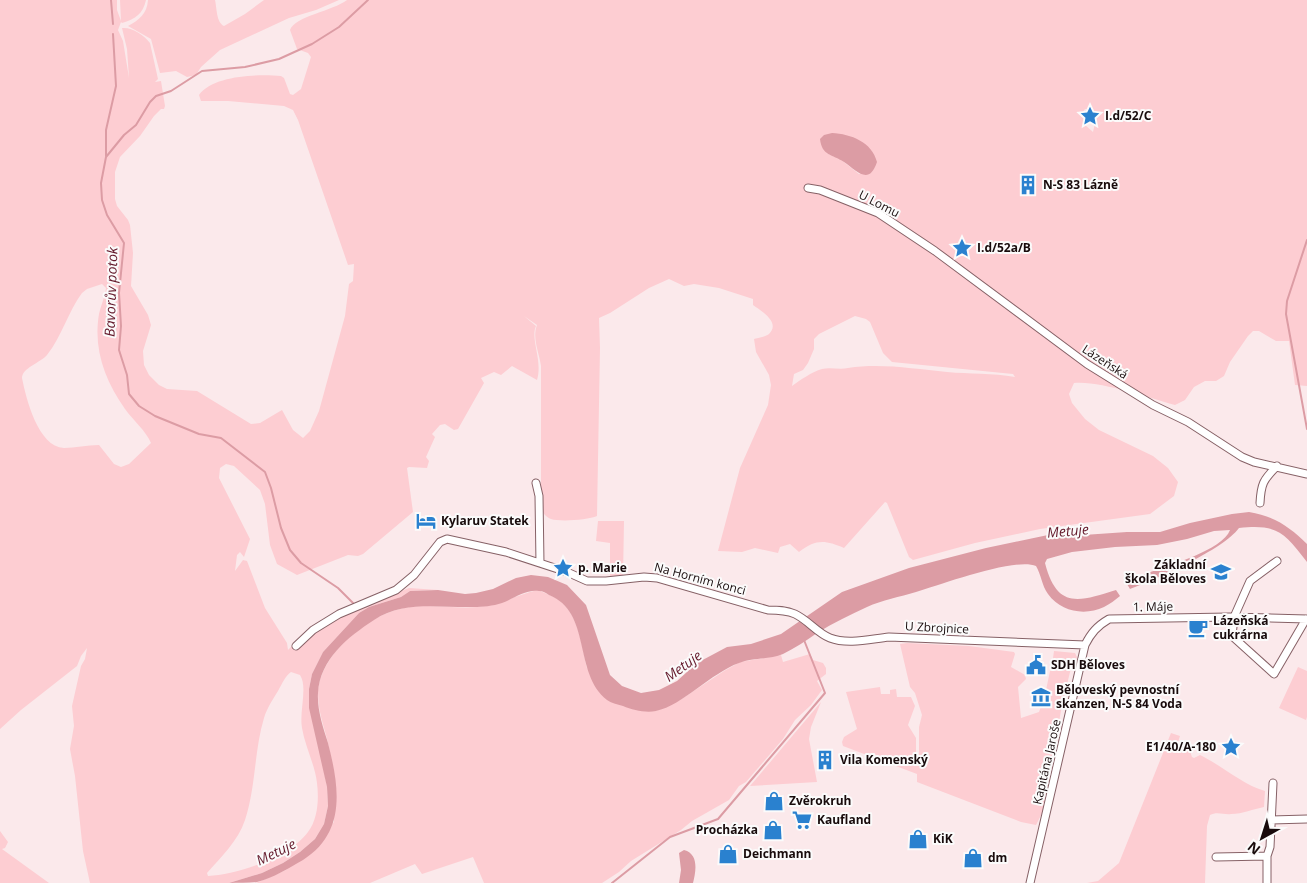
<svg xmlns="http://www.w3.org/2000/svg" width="1307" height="883" viewBox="0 0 1307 883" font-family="'Open Sans',sans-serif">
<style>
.green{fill:#fdcdd2;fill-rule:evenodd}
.water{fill:#dc9ca4}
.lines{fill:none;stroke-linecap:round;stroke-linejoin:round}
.stream{stroke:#dc9ca4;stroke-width:2}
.street-casing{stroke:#866166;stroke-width:9}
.street{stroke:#fff;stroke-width:7}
.labels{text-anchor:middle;stroke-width:4;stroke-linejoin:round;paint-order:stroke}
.poi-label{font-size:12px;font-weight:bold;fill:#180b0c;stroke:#fbfbfb;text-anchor:start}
.street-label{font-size:12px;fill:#180b0c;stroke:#fbfbfb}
.water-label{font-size:14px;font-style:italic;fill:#63182a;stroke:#fbfbfb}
</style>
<rect width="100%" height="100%" fill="#fbe9eb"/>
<path class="green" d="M0,0H117V10L121,21L120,0H146C143,14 135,19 122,23L121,22L118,30L123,41L129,78L127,49L122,28C132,27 144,35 150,43L158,79L155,82L161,81L165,106L164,109H161L154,116L140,136L120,157L115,172V199L117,206L128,220L130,225L133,253L131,286L148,315L151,325L143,351L144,365L149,375L159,385L167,389L197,391L251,424L260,423L282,410L293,430L303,438L310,431L319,411L345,316L349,284L353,281L354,264L348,265L298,120L293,110L284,106L228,101H201L199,95C213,75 259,74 281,76L284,78L290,94L293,95L301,89L311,57L308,53L297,49L290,30C295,16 333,11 347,0H1307V386L1295,385L1289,341H1276L1259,331H1253L1248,336L1230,362L1224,376L1216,381H1205L1194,387L1185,400L1175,405C1150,398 1098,380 1074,383L1069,394L1072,403L1085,419L1099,430L1153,456L1168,468L1178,482L1174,496L1150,514L1040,529L975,543L913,560L909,557L887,503L885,502L844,548C825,540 816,539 799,552L790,544L780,547L778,553L755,548L742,552L718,551L740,468L768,405L771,385L769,375L756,352L754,339C757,338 765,337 769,334C781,322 761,311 753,305V299L719,288L694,284L684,286L669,279L649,288L610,313L599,318L600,348L597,516C588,520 560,522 551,519C546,517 544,514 541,510V366C539,352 532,338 537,325L524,316L536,326C530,339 543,360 537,380L512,366L501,375L494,372L481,378L484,383L458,429L454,430L445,424L440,425L432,434L435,437L426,457L429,461L427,468L409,467L407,468L413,512L363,554L358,556L348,555L297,575L277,564L270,545L265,504L260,490L234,466L226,464L220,468L219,478L250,539L244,557L240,552L237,555L235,571L243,560L247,561L265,608L287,643L288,650L310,627L409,588L438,590L410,591L401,597L369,607L359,613L323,652L312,674L309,689L327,787L328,806L324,824L315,839L300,852L283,863L262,873L229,883H90L83,851L75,776L70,749L74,726L72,706L81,666L85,659L87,648L81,656L77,666L21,710L0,729ZM1085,109C1100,109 1095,123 1093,132L1084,124L1085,114L1083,112ZM826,153L875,167L859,174L840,159ZM102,284L106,288C105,297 101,305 99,314C93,349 105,381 125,409C133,420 146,431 151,443L129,464L121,467L114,464L99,445C87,445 75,448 64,448C38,447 26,398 22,378C22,368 40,363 47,355C62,336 68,312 82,293L87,289ZM855,316L866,319L870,322L883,353L892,362L1013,374L1015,377C993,373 969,374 947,372C914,369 881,363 848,368C840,370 830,367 822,369C812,372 800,380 792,386L794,374L803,370L808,363L814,349V339L819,334ZM291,672L300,675C308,687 299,712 302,728C305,746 315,765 317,783C319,799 318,819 308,832C291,856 238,875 208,876L207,873C221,857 238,841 245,820C256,787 254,751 264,718C267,708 273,699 278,691C282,684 285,676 291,672Z
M148,0H215C217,8 216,22 224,26L245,14L264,0H339L316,10L289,18L220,50L201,67L196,75L187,77L176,71L160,73L151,39L128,26C139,20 147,14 148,0Z
M598,521H624L623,577L610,576V543L596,541Z
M538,590C544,593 551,595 556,598C579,613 581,643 587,668L656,711L680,700L724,671L740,662L781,655L783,662L810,654L813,660L823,663L826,668V674L817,681L822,690L811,705L795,720L783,739L746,782L739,786L729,800L692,821L681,830L631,861L619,872L602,883H484L473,857L422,874L415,864L370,883H256L286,870L334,822C333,799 334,775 330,753C327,733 318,715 318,694C319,654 368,615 404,608C428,603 453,609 477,607C500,605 516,595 538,590Z
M907,643L969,646L1014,652L1015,654L1011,667L1025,675L1026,679L1018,687L1021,718L1039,712L1045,695L1050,671H1053L1055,666L1052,665L1054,651L1075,653L1077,657L1075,665L1071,668L1062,705L1043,811L1036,825L1021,822L917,782V774L843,746L842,742L844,737L857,729L846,692L880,687L881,694H890V690L896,689L897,697H911L915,706L908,725L916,738V758L917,760L919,758V727L922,715L915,693L910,687L900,644Z
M1298,667L1307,671V717L1306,720L1279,708Z
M821,702L811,727L809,739L817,782L750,786Z
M1171,733L1180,736L1178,742L1188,746L1192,757L1194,758L1200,755C1221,765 1243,785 1265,791L1264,807C1253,809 1243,814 1231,814C1224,815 1217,811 1210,815L1207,826L1205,883H1087L1098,881L1119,863Z
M0,831L8,842L5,848L2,849L49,883H0Z"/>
<path class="water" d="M832,133C851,134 872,142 877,162C869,186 857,171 844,162C832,154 822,156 820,139L824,135Z
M1249,512C1274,516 1290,527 1307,544V562C1284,532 1277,524 1239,528C1223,550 1156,579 1130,589L1127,584C1134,580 1140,575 1148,573C1167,566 1223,550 1230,530L1214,531L1187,539L1157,545L1115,547L1072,552L1047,559L1045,563C1057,609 1078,602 1116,590L1120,596C1115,600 1110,604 1104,607C1085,616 1061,612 1048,594C1042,586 1041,574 1036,566C1015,557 940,585 916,592C900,597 882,600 867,607C850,615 833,623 817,633C806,641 795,648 783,654C770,660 753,657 739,663C711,673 683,705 656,711C645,713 633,710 623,706C617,704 611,703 607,700C573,673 592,612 549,595C546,593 543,591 539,591C526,589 513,599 502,603C493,606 482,607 474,607C440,608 404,600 374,620C348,637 320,659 318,693C317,710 323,727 328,743C339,786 347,832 303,860C289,868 273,878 257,882C249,883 238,883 229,883L262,873L283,863L300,852L315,839L324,824L328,806L327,787L309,708V689L312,674L323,652L359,613L369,607L401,597L410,591L438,590L465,594L476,593L493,589L516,578L531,575L548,577L567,585L586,605L610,675L622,686L641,693L659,690L677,681L697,663L727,647L751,644L781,634L842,592L909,568L986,548L1048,535L1069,536L1127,532H1160L1190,523L1232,514Z
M684,850C699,854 696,871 693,883H679L681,870L679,853Z"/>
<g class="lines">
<path class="stream" d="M111,0L113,24
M106,156V130L116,86L113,34
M1307,240L1287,301L1286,314L1307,429
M353,603L338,588L301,563L290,550L281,528L271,488L265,472L221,438L199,434L155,416L139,406L129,394L127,375L119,350L121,326L119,293L124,243L107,215L102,200L101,183L106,157L124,135L136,125L150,102L156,96L171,91L202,71L245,67L279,59L312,44L339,27L368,0
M612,883L670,837L718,819L825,693L804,640"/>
<defs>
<path id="street" d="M808,188L820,190L878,213L935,251L1087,364L1153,405L1188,422L1242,457L1254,462L1307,474
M536,483L539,496L540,563
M1260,503C1261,484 1263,480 1277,466
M1277,561L1250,581L1234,617L1232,636L1274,674L1306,619
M296,646L313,630L339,614L396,590L414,575L440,542L447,539L506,552L567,572L587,581H606L644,577L657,578L768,610C777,610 786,610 795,614C808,620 817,633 830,638C848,645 870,639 889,637L1085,645
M1271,820L1307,819
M1216,857L1267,856
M1030,883L1085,645C1091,633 1097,626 1109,619L1229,617L1307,619
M1267,883V856L1270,847L1273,783"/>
</defs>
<use href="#street" class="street-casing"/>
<use href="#street" class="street"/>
</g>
<defs>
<symbol id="sight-bare" viewBox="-9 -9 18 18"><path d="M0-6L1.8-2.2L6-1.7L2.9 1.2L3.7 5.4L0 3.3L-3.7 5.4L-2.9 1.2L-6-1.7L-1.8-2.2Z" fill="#2a81cf" stroke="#fbfbfb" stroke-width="2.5" paint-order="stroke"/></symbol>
<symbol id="building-bare" viewBox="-9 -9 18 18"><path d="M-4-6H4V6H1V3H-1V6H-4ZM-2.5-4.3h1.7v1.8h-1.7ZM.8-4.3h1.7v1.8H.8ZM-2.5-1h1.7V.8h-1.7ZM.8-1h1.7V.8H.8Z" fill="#2a81cf" stroke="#fbfbfb" stroke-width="2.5" paint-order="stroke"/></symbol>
<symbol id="hotel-bare" viewBox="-9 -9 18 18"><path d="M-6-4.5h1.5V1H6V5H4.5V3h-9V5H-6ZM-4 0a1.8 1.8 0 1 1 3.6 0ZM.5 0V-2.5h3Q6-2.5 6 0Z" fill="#2a81cf" stroke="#fbfbfb" stroke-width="2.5" paint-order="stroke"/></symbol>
<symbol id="school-bare" viewBox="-9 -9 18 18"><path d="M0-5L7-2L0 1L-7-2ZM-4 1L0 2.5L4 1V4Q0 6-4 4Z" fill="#2a81cf" stroke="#fbfbfb" stroke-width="2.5" paint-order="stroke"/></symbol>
<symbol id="cafe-bare" viewBox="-9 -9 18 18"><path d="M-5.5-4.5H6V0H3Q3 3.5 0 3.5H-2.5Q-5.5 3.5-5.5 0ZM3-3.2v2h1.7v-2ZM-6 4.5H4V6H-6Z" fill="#2a81cf" stroke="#fbfbfb" stroke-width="2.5" paint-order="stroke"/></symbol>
<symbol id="civic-bare" viewBox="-9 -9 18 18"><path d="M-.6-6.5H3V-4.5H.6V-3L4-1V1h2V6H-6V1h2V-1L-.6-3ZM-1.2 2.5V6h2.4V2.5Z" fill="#2a81cf" stroke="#fbfbfb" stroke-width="2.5" paint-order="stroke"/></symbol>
<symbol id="museum-bare" viewBox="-9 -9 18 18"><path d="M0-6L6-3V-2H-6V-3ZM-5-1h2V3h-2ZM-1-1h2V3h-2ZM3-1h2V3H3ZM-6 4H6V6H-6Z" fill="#2a81cf" stroke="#fbfbfb" stroke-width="2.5" paint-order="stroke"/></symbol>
<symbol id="shop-bare" viewBox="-9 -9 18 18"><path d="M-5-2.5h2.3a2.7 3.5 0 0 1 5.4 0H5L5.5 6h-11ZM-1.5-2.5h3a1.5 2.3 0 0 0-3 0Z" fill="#2a81cf" stroke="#fbfbfb" stroke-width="2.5" paint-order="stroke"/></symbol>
<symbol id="supermarket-bare" viewBox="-9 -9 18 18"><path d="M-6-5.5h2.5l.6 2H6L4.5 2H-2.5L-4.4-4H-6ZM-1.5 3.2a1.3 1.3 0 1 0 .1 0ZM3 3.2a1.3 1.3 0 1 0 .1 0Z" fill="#2a81cf" stroke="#fbfbfb" stroke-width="2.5" paint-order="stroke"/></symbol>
</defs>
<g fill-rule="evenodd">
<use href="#sight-bare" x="1076" y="102" width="28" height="28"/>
<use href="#building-bare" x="1014" y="171" width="28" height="28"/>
<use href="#sight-bare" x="948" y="234" width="28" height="28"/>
<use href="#hotel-bare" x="412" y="507" width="28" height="28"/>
<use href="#sight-bare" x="549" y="554" width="28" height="28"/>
<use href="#school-bare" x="1207" y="558" width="28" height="28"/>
<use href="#cafe-bare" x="1184" y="614" width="28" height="28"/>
<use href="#civic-bare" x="1022" y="651" width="28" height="28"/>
<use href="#museum-bare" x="1027" y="683" width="28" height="28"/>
<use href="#sight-bare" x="1217" y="733" width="28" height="28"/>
<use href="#building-bare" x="811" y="746" width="28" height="28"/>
<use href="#shop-bare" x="760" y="787" width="28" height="28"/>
<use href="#supermarket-bare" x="788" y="806" width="28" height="28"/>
<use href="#shop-bare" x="759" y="816" width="28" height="28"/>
<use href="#shop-bare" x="904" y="825" width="28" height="28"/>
<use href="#shop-bare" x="714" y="840" width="28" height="28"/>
<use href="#shop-bare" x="959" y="844" width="28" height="28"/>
</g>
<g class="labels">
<g class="poi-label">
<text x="1105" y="120">I.d/52/C</text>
<text x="1043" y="189">N-S 83 Lázně</text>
<text x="977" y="252">I.d/52a/B</text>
<text x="441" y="525">Kylaruv Statek</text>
<text x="1206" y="569" text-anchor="end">Základní<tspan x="1206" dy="14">škola Běloves</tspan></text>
<text x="578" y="572">p. Marie</text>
<text x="1213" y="625">Lázeňská<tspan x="1213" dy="14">cukrárna</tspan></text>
<text x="1051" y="669">SDH Běloves</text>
<text x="1056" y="694">Běloveský pevnostní<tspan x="1056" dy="14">skanzen, N-S 84 Voda</tspan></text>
<text x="1216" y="751" text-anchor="end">E1/40/A-180</text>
<text x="840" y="764">Vila Komenský</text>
<text x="789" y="805">Zvěrokruh</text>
<text x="817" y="824">Kaufland</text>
<text x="758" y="834" text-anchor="end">Procházka</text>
<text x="933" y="843">KiK</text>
<text x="743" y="858">Deichmann</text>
<text x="988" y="862">dm</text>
</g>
<g class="street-label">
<text transform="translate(879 204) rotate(27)" y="4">U Lomu</text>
<text transform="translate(1105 362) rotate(33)" y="4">Lázeňská</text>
<text transform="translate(700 579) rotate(15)" y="4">Na Horním konci</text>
<text transform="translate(1153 607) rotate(-1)" y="4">1. Máje</text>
<text transform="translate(937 628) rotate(3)" y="4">U Zbrojnice</text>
<text transform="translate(1047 762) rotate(-77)" y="4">Kapitána Jaroše</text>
</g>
<g class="water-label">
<text transform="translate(111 292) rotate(-88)" y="5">Bavorův potok</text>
<text transform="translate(1068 531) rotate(-5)" y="5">Metuje</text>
<text transform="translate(683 666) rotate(-36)" y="5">Metuje</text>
<text transform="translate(276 852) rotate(-26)" y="5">Metuje</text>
</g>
</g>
<g transform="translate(1262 838) rotate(219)" stroke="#fbfbfb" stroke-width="4" paint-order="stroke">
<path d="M0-4L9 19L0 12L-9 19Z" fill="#180b0c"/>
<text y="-8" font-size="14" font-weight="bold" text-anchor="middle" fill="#180b0c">N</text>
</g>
</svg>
